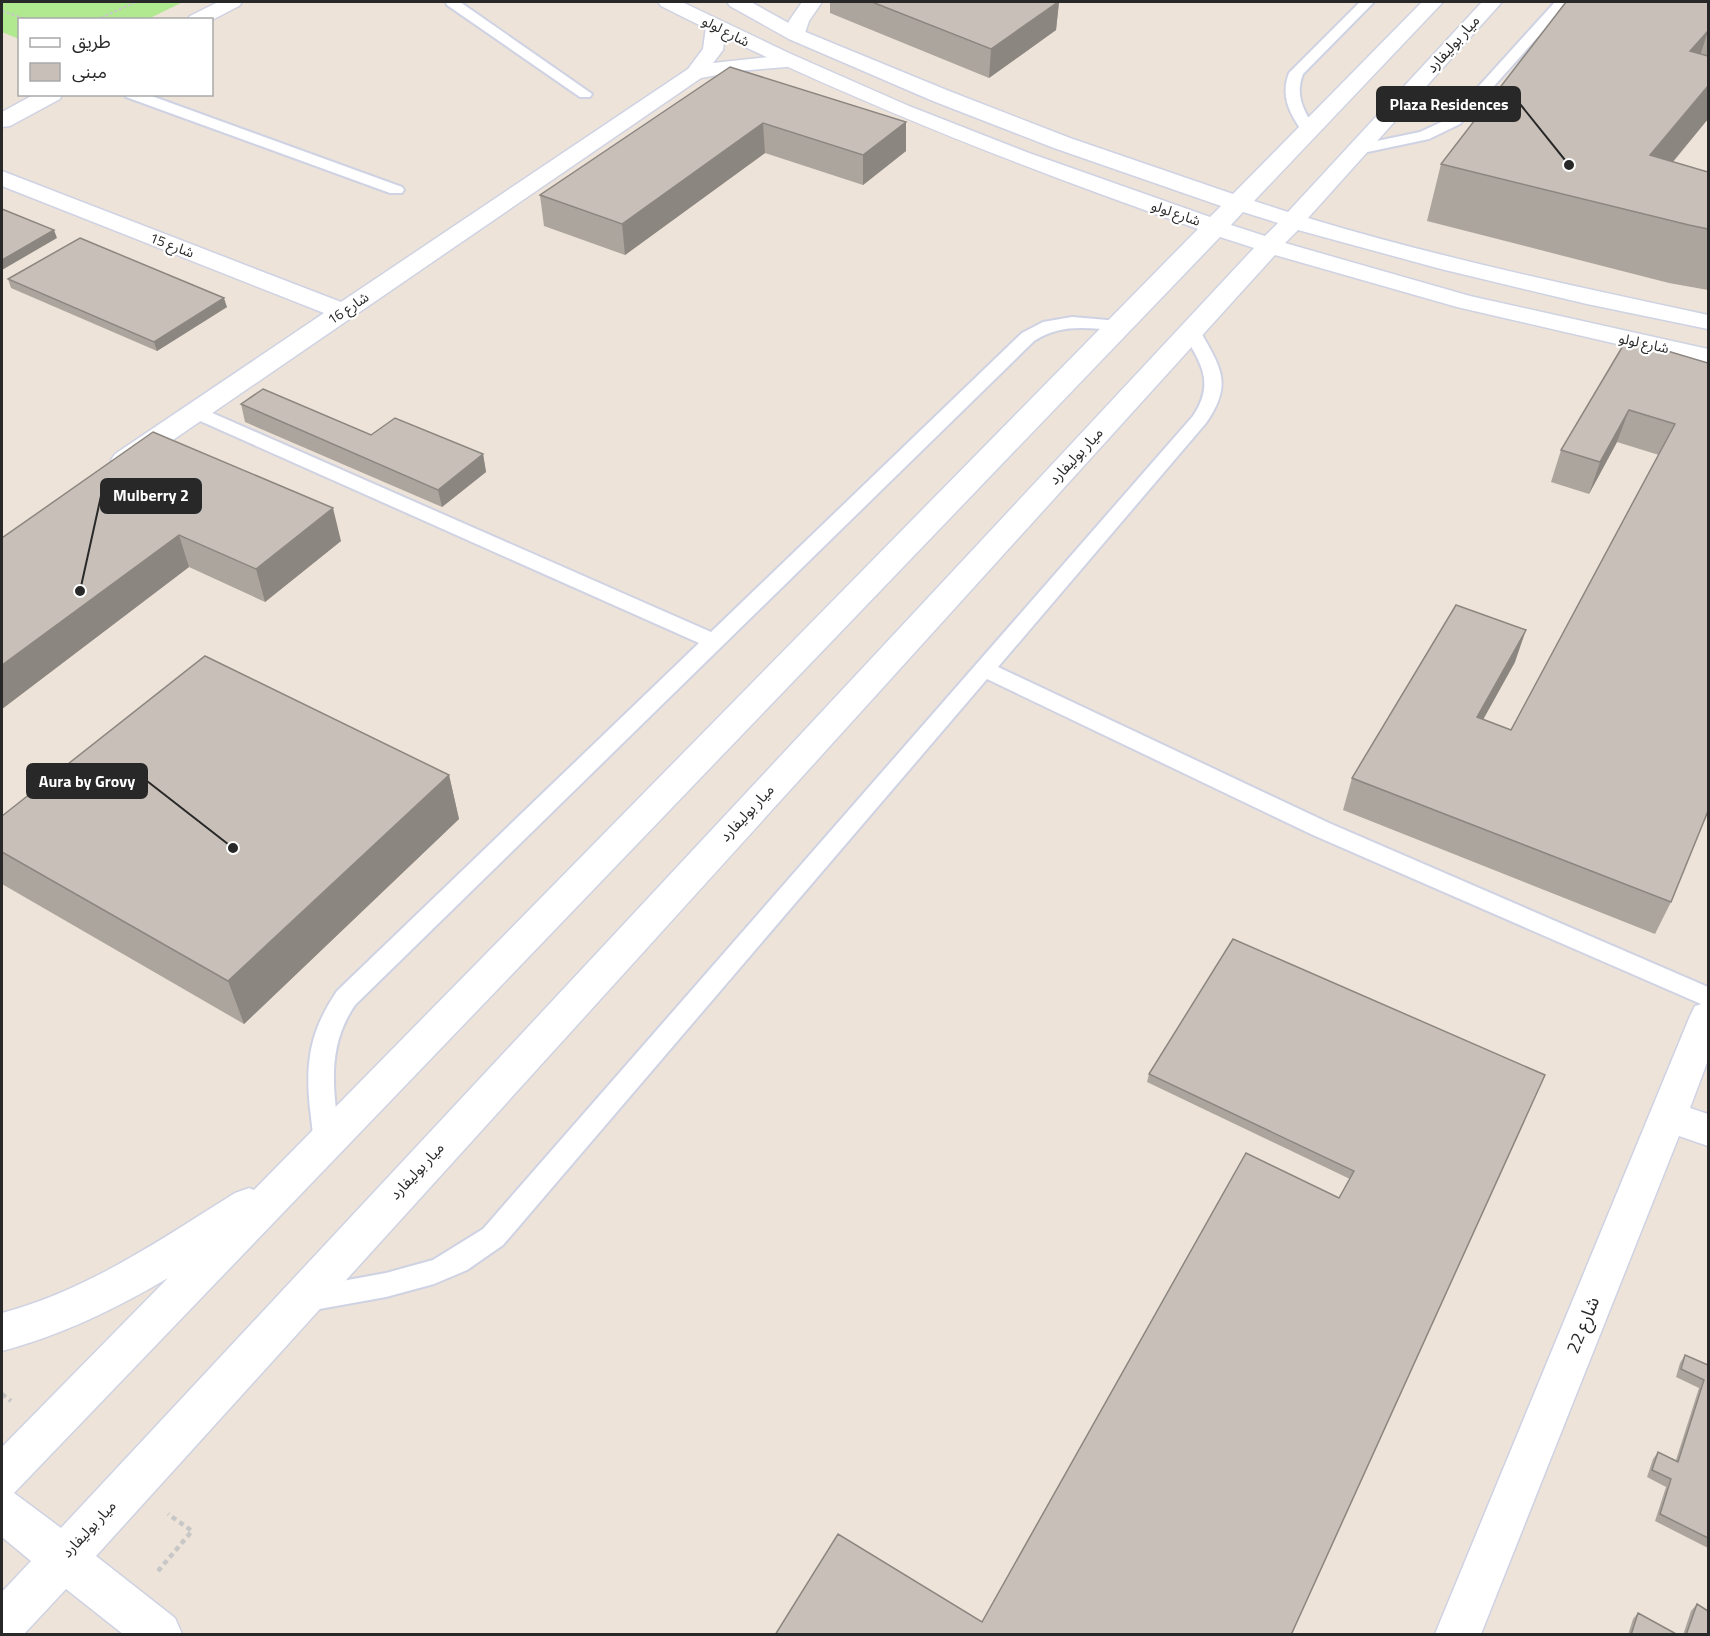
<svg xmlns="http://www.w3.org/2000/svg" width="1710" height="1636" viewBox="0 0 1710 1636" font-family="'Titillium Web','Noto Sans Arabic',sans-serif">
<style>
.green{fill:#b0e98f}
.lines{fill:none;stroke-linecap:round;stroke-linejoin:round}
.service-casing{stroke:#ced2e3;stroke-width:4}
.minor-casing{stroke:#ced2e3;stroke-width:3}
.tertiary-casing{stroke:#ced2e3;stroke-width:3}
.path-far1{stroke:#c7c7c7;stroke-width:2;stroke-dasharray:3 2;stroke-linecap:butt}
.path{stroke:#c7c7c7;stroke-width:4.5;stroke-dasharray:5 4;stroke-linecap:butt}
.service{fill:#fff;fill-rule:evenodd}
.minor{fill:#fff;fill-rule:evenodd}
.tertiary{fill:#fff;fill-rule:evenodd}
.wall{fill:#aca59e}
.shaded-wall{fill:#8c8681}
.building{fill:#c8c0b8;stroke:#8c8681;stroke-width:1.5}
.labels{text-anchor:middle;stroke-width:4.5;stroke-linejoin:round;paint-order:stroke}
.far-street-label{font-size:14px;fill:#282828;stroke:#fff}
.street-label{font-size:15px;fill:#282828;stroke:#fff}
.near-street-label{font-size:18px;fill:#282828;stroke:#fff}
.leader{fill:none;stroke:#282828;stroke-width:2}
.callout-dot{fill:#282828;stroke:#fff;stroke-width:2}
.callout{fill:#282828;stroke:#282828;stroke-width:2}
.callout-label{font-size:16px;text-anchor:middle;font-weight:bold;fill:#fff}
</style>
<rect width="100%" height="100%" fill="#ede3d8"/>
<path class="green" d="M2,2H183L148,19L20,20L19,39L2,32Z"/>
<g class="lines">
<defs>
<path id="service" d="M446,2H460L592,94L590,97H580L447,5Z
M1360,2H1374L1303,74C1294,97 1305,113 1317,131L1309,136L1304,134C1290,114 1280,97 1289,73Z
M1555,2H1569L1460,124L1429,139L1358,154L1353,152L1350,149L1353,146L1420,132L1450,118Z
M124,94H146L402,187L404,190L402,193H390L126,97Z
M1072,317L1119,321L1125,322L1128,326L1125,330C1117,332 1109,330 1101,329C1076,327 1055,327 1034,341L355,1005C325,1049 334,1092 340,1142L336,1150L327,1153L318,1150C312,1137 312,1123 310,1109C305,1062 310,1031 337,991L699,643L189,416L186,412L189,408H201L711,632L1022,333L1043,322Z
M1191,326L1197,327L1200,331C1221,368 1233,384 1206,423L998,667L1329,823L1708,987V1007L1313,835L987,679L503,1245L467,1270L434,1284L386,1297L303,1312L293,1308L289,1299L293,1290L386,1273L433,1260L483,1229L1193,416C1216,382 1200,362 1182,331L1185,327Z"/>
<path id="minor" d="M218,2H242L239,6L212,20H187L190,16Z
M802,2H822L809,21L803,39H789L786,35L789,21Z
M716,21L723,23L726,27L723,50L713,63L786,55L793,57L796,61L793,65L786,67L739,71L701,78L135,466L125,468L115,466L111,460L115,454L324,313L2,186V171L341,302L688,69L703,49L706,27L709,23Z
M35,94H62L60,99L10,126L2,127V112Z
M1708,1002V1060L1690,1108L1708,1114V1146L1679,1136L1481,1634H1435L1690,1016L1695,1006Z"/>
<path id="tertiary" d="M658,2H682L791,54L909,106L1029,153L1210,217L1221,206L1054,148L933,101L789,39L730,6L727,2H751L803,31L949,91L1070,138L1233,194L1422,2H1443L1254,201L1288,212L1482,2H1502L1308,218C1440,258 1574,286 1708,315V329L1587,304L1441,269L1298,230L1285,243L1470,296L1708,349V365L1457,307L1275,255L96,1556L175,1618L182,1634H123L66,1589L24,1634H2V1592L31,1561L2,1537V1447L168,1278C115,1309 62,1335 2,1351V1313C88,1290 160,1240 235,1193L249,1188L254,1190L1198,229C1015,165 835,94 661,6ZM1243,212L1278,223L1265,236L1231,225ZM1220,237L1254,248L61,1528L14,1493Z"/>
</defs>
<use href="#service" class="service-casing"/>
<use href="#minor" class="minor-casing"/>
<use href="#tertiary" class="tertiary-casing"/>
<path class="path-far1" d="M2,11L28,20
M96,20L136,2"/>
<path class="path" d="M2,1394L11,1401
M158,1571L192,1531L168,1514"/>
<use href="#service" class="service"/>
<use href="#minor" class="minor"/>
<use href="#tertiary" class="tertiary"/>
</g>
<path class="wall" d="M830,2H1059L1056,30L989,78L830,13Z
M1708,2V119L1673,162L1708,172V290L1669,283L1427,221L1441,164Z
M730,67L906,122V151L863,185L765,153L625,255L544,226L540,195Z
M8,279L227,307L157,351L11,288Z
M1708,363L1671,902L1655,934L1343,810L1352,778L1515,662L1483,720L1511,730L1659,455L1617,442L1589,494L1551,482L1561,450Z
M241,404L371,435L483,454L486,472L442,507L245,422Z
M153,432L341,541L265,602L189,567L2,709Z
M449,775L459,819L244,1024L2,884V816Z
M1149,1074L1545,1075L1291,1635L982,1622L1339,1198L1350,1179L1147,1082Z
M1685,1355L1708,1365V1548L1655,1521L1666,1487L1647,1477L1653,1459L1658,1452L1676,1460L1699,1388L1676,1377L1680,1363Z
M1697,1604L1708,1635H1683L1691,1611Z
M1638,1613L1678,1635H1628L1633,1619Z"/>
<path class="shaded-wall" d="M1059,2L1056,30L989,78L991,49Z
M1708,31L1691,84L1690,51Z
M1708,86V119L1631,212L1650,155Z
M906,122V151L863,185V155Z
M763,123L765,153L625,255L622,224Z
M54,230L57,238L2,270V260Z
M224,298L227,307L157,351L154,342Z
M1629,410L1617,442L1589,494L1600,462Z
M483,454L486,472L442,507L438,490Z
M333,508L341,541L265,602L256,569Z
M179,535L189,567L2,709V665Z
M1526,630L1515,662L1466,750L1477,717Z
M449,775L459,819L244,1024L228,981Z"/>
<path class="building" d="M872,2H1058L991,49Z
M1566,2H1708V31L1690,51L1708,56V86L1650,155L1708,172V229L1689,225L1441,164Z
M730,67L906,122L863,155L763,123L622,224L540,195Z
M2,209L54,230L2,260Z
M80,238L224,298L154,342L8,279Z
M1627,339L1708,363V811L1671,902L1352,778L1456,605L1526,630L1477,717L1511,730L1675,424L1629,410L1600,462L1561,450Z
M263,389L371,435L395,418L483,454L438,490L241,404Z
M153,432L333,508L256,569L179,535L2,665V538Z
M205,656L449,775L228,981L2,852V816Z
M1233,939L1545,1075L1291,1635H775L838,1534L982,1622L1246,1153L1339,1198L1354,1171L1149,1074Z
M1685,1355L1708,1365V1538L1660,1514L1671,1479L1652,1470L1658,1452L1678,1462L1704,1380L1681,1369Z
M1697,1604L1708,1611V1635H1686Z
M1638,1613L1678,1635H1631Z"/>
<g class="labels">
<g class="far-street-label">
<text transform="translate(726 31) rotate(27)" y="5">شارع لولو</text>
<text transform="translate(1176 213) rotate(19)" y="5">شارع لولو</text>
<text transform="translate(172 245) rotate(21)" y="5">شارع 15</text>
<text transform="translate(348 308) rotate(-34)" y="5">شارع 16</text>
<text transform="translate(1644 343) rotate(12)" y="5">شارع لولو</text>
</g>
<g class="street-label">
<text transform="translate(1453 44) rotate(-48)" y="5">ميار بوليفارد</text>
<text transform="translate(1076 456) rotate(-47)" y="5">ميار بوليفارد</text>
<text transform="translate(747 813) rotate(-47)" y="5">ميار بوليفارد</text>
<text transform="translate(417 1171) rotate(-47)" y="5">ميار بوليفارد</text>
<text transform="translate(89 1529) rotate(-47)" y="5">ميار بوليفارد</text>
</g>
<g class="near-street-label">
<text transform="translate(1583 1325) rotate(-68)" y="6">شارع 22</text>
</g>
</g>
<path class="leader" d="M1569 165L1520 104M80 591L101 496M233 848L147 781"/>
<g class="callout-dot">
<circle cx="1569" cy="165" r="6"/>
<circle cx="80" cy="591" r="6"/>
<circle cx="233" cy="848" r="6"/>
</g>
<g class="callout">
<rect x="1377" y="87" width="143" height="34" rx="6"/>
<rect x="101" y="479" width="100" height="34" rx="6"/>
<rect x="27" y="764" width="120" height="34" rx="6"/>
</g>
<g class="callout-label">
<text x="1449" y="110">Plaza Residences</text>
<text x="151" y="501">Mulberry 2</text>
<text x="87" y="787">Aura by Grovy</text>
</g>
<rect width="1710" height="1636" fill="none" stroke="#282828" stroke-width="6"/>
<rect x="18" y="18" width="195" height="78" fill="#ffffff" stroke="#a9a9a9" stroke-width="1.5"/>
<rect x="30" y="38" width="30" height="9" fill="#ffffff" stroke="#a9a9a9" stroke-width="1.5"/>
<text x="72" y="48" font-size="18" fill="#282828">طريق</text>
<rect x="30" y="63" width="30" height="18" fill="#c8c0b8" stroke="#a9a9a9" stroke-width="1.5"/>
<text x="72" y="78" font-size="18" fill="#282828">مبنى</text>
</svg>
